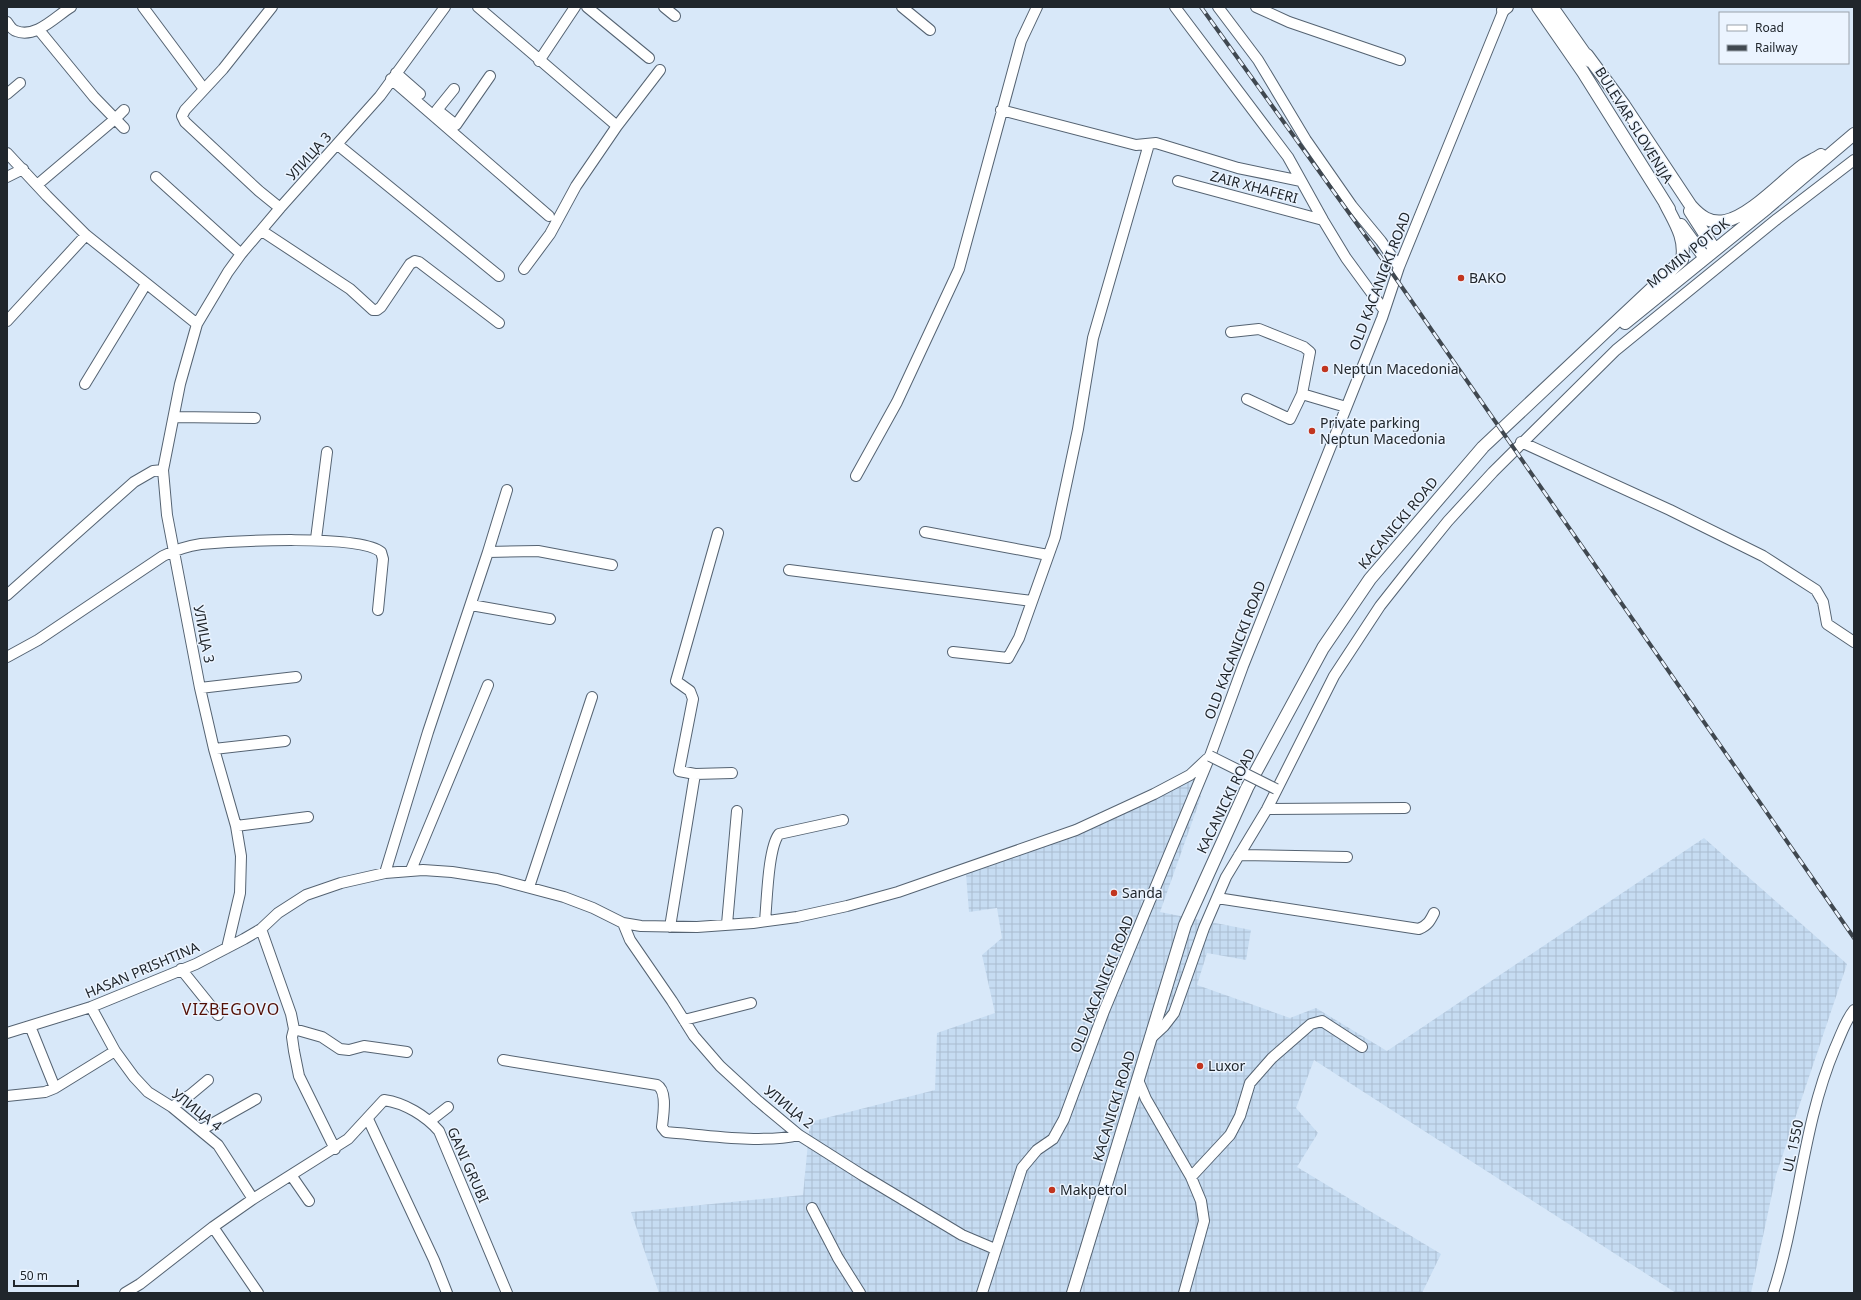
<svg xmlns="http://www.w3.org/2000/svg" width="1861" height="1300" viewBox="0 0 1861 1300" font-family="'Noto Sans',sans-serif">
<style>
.industrial{fill:url(#industrial-grid)}
.lines{fill:none;stroke-linecap:round;stroke-linejoin:round}
.minor-casing{stroke:#556372;stroke-width:12}
.tertiary-casing{stroke:#556372;stroke-width:14}
.minor{stroke:#fff;stroke-width:10}
.tertiary{stroke:#fff;stroke-width:12}
.rail-casing{stroke:#404850;stroke-width:4}
.rail{stroke:#ebf4ff;stroke-width:2.5;stroke-dasharray:8;stroke-linecap:butt}
.minor-bridge-casing{stroke:#556372;stroke-width:12;stroke-linecap:butt}
.minor-bridge{stroke:#fff;stroke-width:10}
.poi-dot{fill:#c1351f;stroke:#ebf4ff;stroke-width:1.5}
.labels{text-anchor:middle;stroke-width:3;stroke-linejoin:round;paint-order:stroke}
.street-label{font-size:14px;fill:#20262c;stroke:#ebf4ff}
.poi-label{font-size:14px;fill:#20262c;stroke:#ebf4ff;text-anchor:start}
.quarter-label{font-size:16px;letter-spacing:1px;fill:#531006;stroke:#ebf4ff}
</style>
<defs>
<pattern id="industrial-grid" width="8" height="8" patternUnits="userSpaceOnUse"><rect width="8" height="8" fill="#c6dcf2"/><path d="M0 4h8M4 0v8" fill="none" stroke="#aabdd0"/></pattern>
</defs>
<rect width="100%" height="100%" fill="#d8e8f9"/>
<path class="industrial" d="M1195,779L1201,797L1160,912L1251,930L1246,960L1207,953L1197,985L1290,1018L1316,1008L1387,1051L1704,838L1847,964L1776,1175L1751,1293H1676L1314,1060L1296,1108L1318,1133L1297,1167L1441,1254L1422,1293H659L631,1212L803,1195L810,1122L935,1090L937,1033L995,1013L982,955L1002,938L997,908L969,912L966,874L1089,828Z"/>
<g class="lines">
<defs>
<path id="minor" d="M143,7L204,89
M272,7L223,69L185,110L182,116L185,122L259,191L280,208
M478,7L617,126L660,70
M587,7L649,58
M664,7L675,16
M902,7L930,30
M1175,7L1288,157L1323,220L1346,258L1384,310
M1218,7L1258,60L1306,140L1352,206L1381,241L1399,267
M1256,7L1289,22L1400,60
M7,22C9,25 12,30 16,31C36,39 56,16 71,7
M39,30L94,97L124,128
M539,61L575,7
M396,73L420,94
M391,79L549,216
M7,94L20,83
M437,110L454,89
M1001,110L1136,145L1156,143L1238,168L1301,181
M441,113L456,125L490,76
M338,145L499,276
M7,153L47,196L86,235L197,324
M7,177L23,169
M156,177L241,254
M1178,181L1323,220
M37,185L115,119L124,110
M262,231L350,289L373,310H377L381,307L410,264L415,261L419,262L499,323
M524,269L550,234L576,186L617,126
M7,321L86,235
M1231,332L1259,329L1304,347L1310,352L1302,394L1290,419L1247,399
M85,384L146,284
M1302,394L1346,407
M174,417L255,418
M1521,442L1670,510L1763,556L1816,590L1823,602L1827,624L1854,642
M856,476L897,402L959,269L1021,41L1037,7
M925,532L1048,555
M718,533L676,681L690,691L693,699L679,771L695,774L732,773
M316,539L327,452
M488,552L507,490
M789,570L1032,601
M7,595L134,482L153,471L163,470
M471,605L550,619
M953,652L1008,658L1019,638L1055,537L1078,429L1093,338L1149,144
M7,657L38,640L163,556C175,550 188,546 201,544C233,541 360,534 381,552L383,559L378,610
M200,688L296,677
M214,749L285,741
M1267,809L1405,808
M236,826L308,817
M1239,855L1347,857
M411,870L488,685
M385,873L428,732L488,552L538,551L612,565
M529,887L592,697
M1217,898L1419,929C1428,925 1430,921 1434,913
M765,921C767,901 768,848 779,834L843,820
M623,923L630,940L672,1001L694,1036L720,1066L757,1100L799,1135L862,1175L962,1235L995,1249
M727,924L737,811
M670,927L695,774
M261,929L291,1014L294,1029L292,1037L294,1051L299,1076L335,1149
M227,948L240,893L241,856L236,826L214,749L200,688L167,515L163,470L180,384L197,324L228,272L241,254L280,208L380,96L445,7
M181,969L218,1015
M91,1007L115,1051L134,1077L148,1092L172,1107L218,1145L253,1199
M684,1020L751,1003
M30,1026L55,1088
M294,1029L322,1037L340,1049L349,1050L364,1046L407,1052
M7,1033L91,1007L196,964L244,939L261,929L278,913L306,895L341,883L385,873L423,870L452,872L497,879L564,897L593,908L623,923L641,926L697,927L753,923L797,917L847,906L898,892L1076,830L1154,794L1190,775L1207,759
M1151,1038L1164,1026L1174,1013L1204,928L1226,877L1267,809L1334,676L1380,606L1410,568L1448,521L1493,472L1616,350L1777,219L1854,160
M503,1060L657,1085C668,1091 663,1116 662,1127L666,1132C705,1135 762,1144 799,1135
M1138,1080L1146,1099L1191,1177L1201,1201L1204,1221L1184,1293
M7,1096L45,1092L55,1088L115,1051
M172,1107L190,1095L208,1080
M368,1119L434,1260L447,1293
M430,1121L448,1107
M201,1130L256,1099
M291,1175L309,1201
M1191,1177L1230,1135L1240,1116L1250,1083L1272,1058L1311,1024L1322,1021L1362,1047
M812,1208L838,1258L860,1293
M213,1227L258,1293
M125,1293L140,1284L213,1227L253,1199L348,1139L384,1100C405,1103 426,1116 439,1131L507,1293
M982,1293L1022,1168L1037,1150L1053,1139L1064,1119L1104,1011L1210,756L1243,666L1382,318L1399,267L1505,7
M1773,1293C1799,1213 1802,1126 1835,1048C1841,1035 1845,1021 1854,1010"/>
<path id="tertiary" d="M1538,7L1583,72L1669,209
M1552,7L1590,61
M1503,10L1507,7
M1587,55L1624,105L1691,206C1700,216 1710,224 1725,221C1750,216 1782,181 1802,166C1808,162 1815,159 1821,155
M1690,211L1715,250
M1681,225L1705,258
M1625,323L1767,208L1854,134
M1073,1293L1185,925L1247,788L1323,648L1370,579L1483,447L1682,260C1686,238 1675,223 1665,203"/>
</defs>
<use href="#minor" class="minor-casing"/>
<use href="#tertiary" class="tertiary-casing"/>
<use href="#minor" class="minor"/>
<use href="#tertiary" class="tertiary"/>
<defs>
<path id="rail" d="M1201,7L1390,270L1854,938"/>
</defs>
<use href="#rail" class="rail-casing"/>
<use href="#rail" class="rail"/>
<defs>
<path id="minor-bridge" d="M1210,756L1276,789"/>
</defs>
<use href="#minor-bridge" class="minor-bridge-casing"/>
<use href="#minor-bridge" class="minor-bridge"/>
</g>
<g class="poi-dot">
<circle cx="1461" cy="278" r="4"/>
<circle cx="1325" cy="369" r="4"/>
<circle cx="1312" cy="431" r="4"/>
<circle cx="1114" cy="893" r="4"/>
<circle cx="1200" cy="1066" r="4"/>
<circle cx="1052" cy="1190" r="4"/>
</g>
<g class="labels">
<g class="street-label">
<text transform="translate(1634 125) rotate(58)" y="5">BULEVAR SLOVENIJA</text>
<text transform="translate(309 156) rotate(-48)" y="5">УЛИЦА 3</text>
<text transform="translate(1254 187) rotate(15)" y="5">ZAIR XHAFERI</text>
<text transform="translate(1688 253) rotate(-39)" y="5">MOMIN POTOK</text>
<text transform="translate(1380 281) rotate(-69)" y="5">OLD KACANICKI ROAD</text>
<text transform="translate(1398 523) rotate(-50)" y="5">KACANICKI ROAD</text>
<text transform="translate(204 634) rotate(79)" y="5">УЛИЦА 3</text>
<text transform="translate(1235 650) rotate(-69)" y="5">OLD KACANICKI ROAD</text>
<text transform="translate(1226 801) rotate(-64)" y="5">KACANICKI ROAD</text>
<text transform="translate(142 970) rotate(-23)" y="5">HASAN PRISHTINA</text>
<text transform="translate(1102 984) rotate(-68)" y="5">OLD KACANICKI ROAD</text>
<text transform="translate(1114 1106) rotate(-73)" y="5">KACANICKI ROAD</text>
<text transform="translate(789 1107) rotate(39)" y="5">УЛИЦА 2</text>
<text transform="translate(197 1110) rotate(38)" y="5">УЛИЦА 4</text>
<text transform="translate(1793 1146) rotate(-78)" y="5">UL 1550</text>
<text transform="translate(468 1165) rotate(66)" y="5">GANI GRUBI</text>
</g>
<g class="poi-label">
<text x="1469" y="283">BAKO</text>
<text x="1333" y="374">Neptun Macedonia</text>
<text x="1320" y="428">Private parking<tspan x="1320" dy="16">Neptun Macedonia</tspan></text>
<text x="1122" y="898">Sanda</text>
<text x="1208" y="1071">Luxor</text>
<text x="1060" y="1195">Makpetrol</text>
</g>
<g class="quarter-label">
<text x="231" y="1015">VIZBEGOVO</text>
</g>
</g>
<rect width="1861" height="1300" fill="none" stroke="#20262c" stroke-width="16"/>
<rect x="1719" y="12" width="130" height="52" fill="#ebf4ff" stroke="#9aa2ab"/>
<rect x="1727" y="25" width="20" height="6" fill="#ffffff" stroke="#9aa2ab"/>
<text x="1755" y="32" font-size="12" fill="#20262c">Road</text>
<rect x="1727" y="45" width="20" height="6" fill="#404850" stroke="#9aa2ab"/>
<text x="1755" y="52" font-size="12" fill="#20262c">Railway</text>
<path d="M14 1280v6h64v-6" fill="none" stroke="#20262c" stroke-width="2"/>
<text x="20" y="1280" font-size="12" fill="#20262c" stroke="#ebf4ff" stroke-width="3" paint-order="stroke">50 m</text>
</svg>
